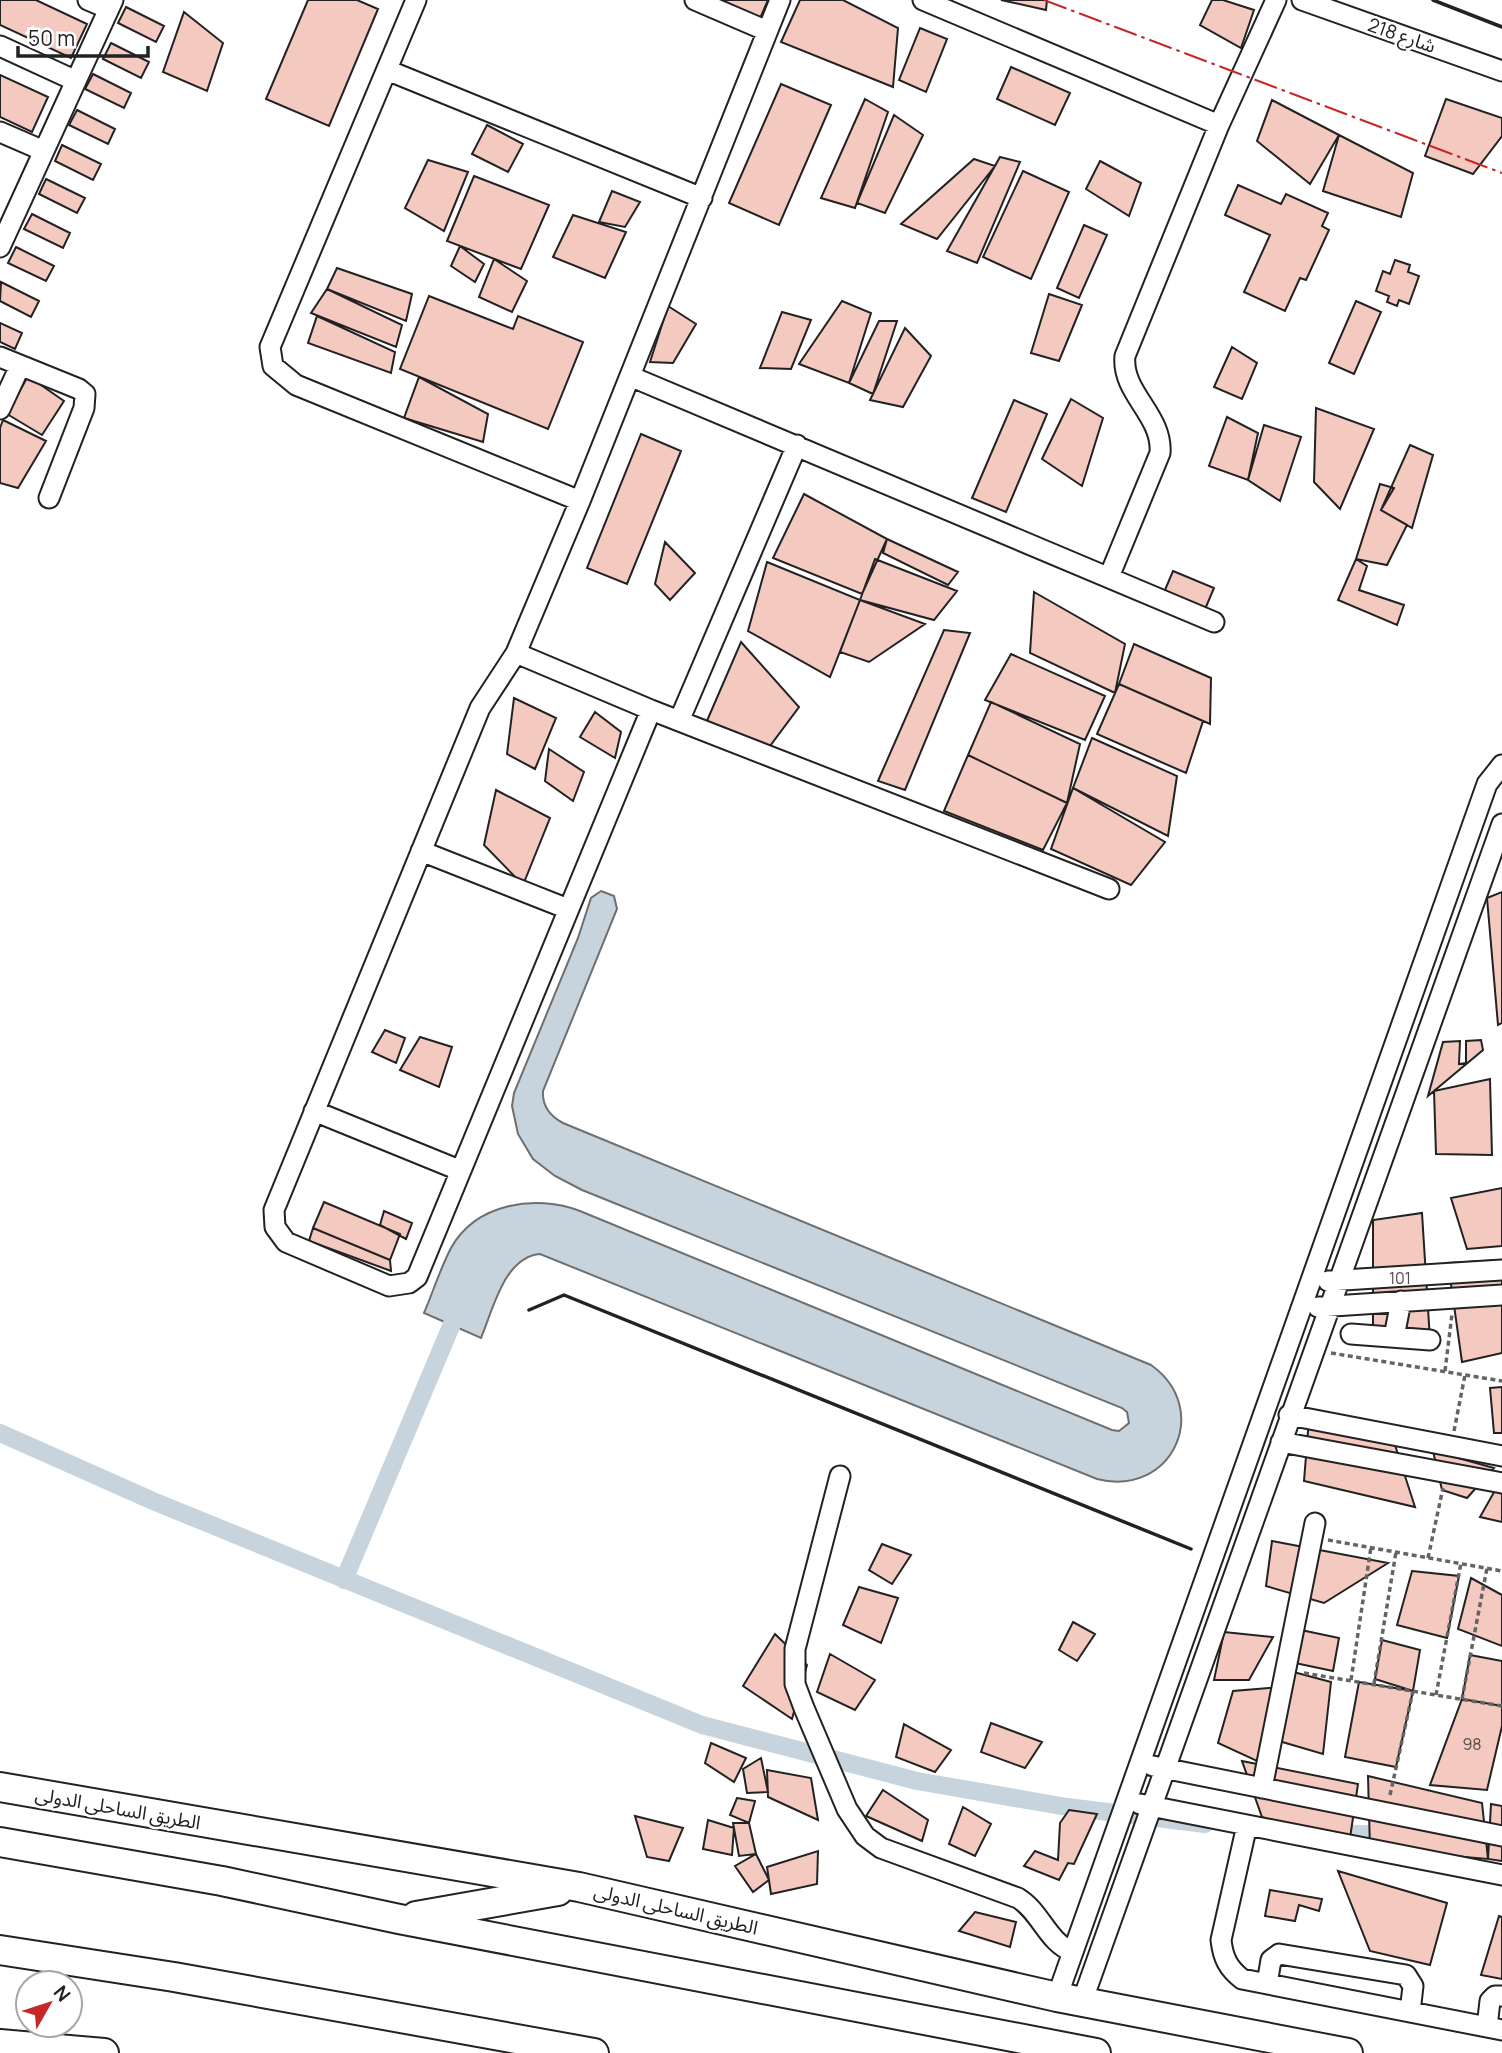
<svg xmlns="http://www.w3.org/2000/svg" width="1502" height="2053" viewBox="0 0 1502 2053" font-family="Manrope,'Noto Sans Arabic',sans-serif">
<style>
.water{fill:#c7d3dd;stroke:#6f6f6f;stroke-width:2}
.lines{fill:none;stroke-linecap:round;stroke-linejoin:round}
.canal{stroke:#c7d3dd;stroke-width:18}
.building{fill:#f3c9c0;stroke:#222;stroke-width:2}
.minor-casing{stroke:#222;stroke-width:23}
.highway-casing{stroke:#222;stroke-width:32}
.path{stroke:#646464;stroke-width:3.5;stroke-dasharray:5 3.5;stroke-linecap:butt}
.minor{stroke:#fff;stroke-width:19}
.highway{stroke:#fff;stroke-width:28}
.wall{stroke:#222;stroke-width:3.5}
.power{stroke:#c62828;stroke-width:2;stroke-dasharray:24 5 3.5 5;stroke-linecap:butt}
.labels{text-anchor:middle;stroke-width:5;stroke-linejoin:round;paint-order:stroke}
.number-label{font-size:16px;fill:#564c4a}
.street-label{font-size:19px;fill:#222;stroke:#fff}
</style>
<rect width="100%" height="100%" fill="#fff"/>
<path class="water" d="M601,891L614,896L617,909L543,1091C542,1106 550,1116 563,1123L1151,1365C1213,1409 1172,1498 1097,1479L540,1254C504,1257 493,1310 481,1338L424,1313C433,1292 440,1269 451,1248C476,1203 536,1194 580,1211L1112,1430L1119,1431L1129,1423L1127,1412L1122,1408L582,1190L555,1176L533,1159L518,1134L512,1106L514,1093L578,938L591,898Z"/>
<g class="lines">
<path class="canal" d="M0,1433L153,1501L702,1725L917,1781L1067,1807L1205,1824
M344,1580L460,1305
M1327,1833L1394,1835"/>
</g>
<path class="building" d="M0,0H36L87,24L71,58L0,25Z
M308,0H357L378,9L329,126L266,99Z
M703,0H768L758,23Z
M800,0H843L898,28L893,87L781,42Z
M1001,0H1047L1046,10Z
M1212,0H1223L1254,10L1241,48L1200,25Z
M126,7L164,26L156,42L118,23Z
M184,12L223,43L207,91L163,72Z
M920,28L947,39L926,92L899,80Z
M111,43L149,62L141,78L103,59Z
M1011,67L1070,93L1055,125L997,99Z
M93,74L131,93L124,108L85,89Z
M0,75L48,97L32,132L0,117Z
M781,84L831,105L779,225L729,203Z
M865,99L888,112L855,208L821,198Z
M1446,99L1502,118V136L1473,174L1425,156Z
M1272,100L1339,135L1310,184L1257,141Z
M77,110L115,129L108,144L69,125Z
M894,115L923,135L885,213L857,203Z
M487,125L523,144L508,172L472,154Z
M1339,135L1413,173L1401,217L1323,191Z
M62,145L101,164L93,180L55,161Z
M1000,157L1020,162L977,263L947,251Z
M974,159L995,166L937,239L901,224Z
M428,160L468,172L444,231L405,208Z
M1100,161L1141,183L1129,216L1086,189Z
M1023,171L1069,192L1031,279L983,257Z
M474,176L549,205L521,269L447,241Z
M46,179L85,198L77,213L39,194Z
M1238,185L1281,204L1286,194L1328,213L1322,226L1329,230L1306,280L1300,278L1285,311L1244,292L1270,235L1225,215Z
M612,191L640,202L625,227L599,222Z
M32,214L70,233L63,248L24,229Z
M573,215L626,232L605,278L553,257Z
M1084,225L1107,235L1079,298L1057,288Z
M460,246L484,264L475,282L451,266Z
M16,247L54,266L46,281L8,263Z
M494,259L527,281L512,312L479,297Z
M1395,260L1410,265L1408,272L1419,276L1409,304L1399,300L1397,306L1387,302L1389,296L1376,291L1383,271L1390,274Z
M337,268L412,294L406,321L327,289Z
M1,282L39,301L31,317L0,301Z
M327,289L402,325L396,347L311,313Z
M1049,294L1082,305L1059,361L1031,353Z
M429,296L513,329L518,316L583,342L548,429L400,369Z
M842,301L871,313L849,383L799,364Z
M1356,301L1381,312L1354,374L1329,363Z
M668,306L696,324L673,363L650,362Z
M782,312L811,320L791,369L760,368Z
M317,316L395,352L391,373L308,343Z
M879,321H897L873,394L849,383Z
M0,323L22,333L15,349L0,342Z
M905,328L931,356L903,407L870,400Z
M1232,347L1257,363L1242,399L1214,387Z
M28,376L64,401L42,435L7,414Z
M419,377L488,414L483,442L404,418Z
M1071,399L1103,418L1082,486L1042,459Z
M1014,400L1047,414L1006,512L972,498Z
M1316,408L1374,429L1340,509L1314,482Z
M1227,417L1258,433L1248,480L1209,466Z
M3,420L46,441L18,488L0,483V428Z
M1264,425L1301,437L1280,501L1248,480Z
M641,434L681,451L627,584L587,568Z
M1410,445L1433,455L1412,528L1381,510Z
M1380,484L1394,488L1381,510L1407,525L1387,565L1356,559Z
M804,494L887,539L862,594L773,558Z
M887,539L958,572L948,585L883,553Z
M665,542L695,573L670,600L655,584Z
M875,559L957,591L934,620L860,600Z
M1356,559L1367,566L1359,590L1404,605L1397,625L1338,600Z
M767,562L860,600L830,677L748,631Z
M1173,571L1214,588L1203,614L1162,597Z
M1034,592L1125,644L1115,693L1030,653Z
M860,600L925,624L869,662L840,652Z
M944,630L970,633L905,790L878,781Z
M741,642L799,707L764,754L703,730Z
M1134,644L1211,678L1210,724L1119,684Z
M1011,654L1105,696L1085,740L985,700Z
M1119,684L1203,721L1186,773L1097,734Z
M514,698L556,718L535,769L507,754Z
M991,702L1080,744L1067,803L968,755Z
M595,712L621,732L615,758L580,737Z
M1092,738L1177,776L1168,836L1073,788Z
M549,749L584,772L573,801L545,781Z
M968,755L1067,803L1043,850L944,811Z
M1073,788L1165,842L1131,885L1051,849Z
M496,790L550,818L523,885L484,845Z
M1502,892V1023L1498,1025L1487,898Z
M385,1030L405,1038L396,1063L372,1052Z
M420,1037L452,1047L439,1087L400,1070Z
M1481,1040L1483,1050L1428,1096L1443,1042L1460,1041L1459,1064L1466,1063V1041Z
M1490,1079L1492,1155L1436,1154L1434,1091Z
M1502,1188V1246L1467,1249L1451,1198Z
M324,1202L400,1234L390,1260L313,1228Z
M384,1211L412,1223L406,1239L380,1225Z
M1422,1213L1430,1340L1373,1336V1220Z
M313,1228L390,1260L391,1271L309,1241Z
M1502,1260V1353L1462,1362L1448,1263Z
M1502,1387V1433H1494L1490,1388Z
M1309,1419L1395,1445L1415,1507L1304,1481Z
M1433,1451L1494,1468L1467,1498L1442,1490Z
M1502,1478V1522L1480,1517Z
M1272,1541L1388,1563L1324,1603L1266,1586Z
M882,1544L911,1555L892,1584L869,1570Z
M1412,1571L1459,1576L1447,1638L1397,1625Z
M1471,1578L1502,1595V1646L1458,1629Z
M859,1587L898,1598L881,1643L843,1625Z
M1073,1622L1095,1634L1077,1661L1059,1650Z
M1301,1630L1339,1638L1333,1671L1295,1663Z
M1224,1632L1273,1637L1249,1680H1214Z
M775,1634L807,1665L792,1719L743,1686Z
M1382,1640L1420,1650L1413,1691L1375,1679Z
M830,1654L875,1680L855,1710L817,1692Z
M1470,1655L1502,1661V1706L1462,1699Z
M1286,1670L1331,1682L1323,1754L1272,1739Z
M1359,1682L1413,1691L1396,1767L1345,1757Z
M1282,1687L1257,1761L1218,1743L1233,1691Z
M1462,1699L1502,1706V1726L1487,1790L1430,1785Z
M991,1723L1042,1742L1025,1768L981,1752Z
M904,1724L951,1750L935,1772L896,1757Z
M711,1743L746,1758L734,1782L705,1763Z
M761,1758L768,1792L747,1793L743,1769Z
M1242,1761L1358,1784L1349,1845L1262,1817Z
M767,1770L811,1778L818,1820L768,1797Z
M1368,1776L1482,1803L1488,1859L1370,1849Z
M883,1790L928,1820L922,1841L866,1816Z
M737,1798L755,1801L749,1823L730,1815Z
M1491,1804L1502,1806V1861L1488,1859Z
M963,1807L991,1824L975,1856L949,1844Z
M1069,1810L1097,1814L1074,1864L1068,1863L1059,1880L1024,1866L1035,1851L1058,1860L1060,1823Z
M635,1816L683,1828L669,1861L647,1857Z
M708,1820L734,1828L732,1855L703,1849Z
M733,1823H749L756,1854L739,1856Z
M818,1851L817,1884L771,1894L767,1867Z
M756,1854L769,1880L753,1892L735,1866Z
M1338,1871L1447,1903L1430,1965L1370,1951Z
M1270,1890L1322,1899L1319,1911L1299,1905L1295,1921L1265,1916Z
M975,1912L1016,1922L1010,1947L959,1931Z
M1499,1916L1502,1917V1979L1481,1975Z"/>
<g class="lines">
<defs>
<path id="minor" d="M88,0L109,9
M416,0L270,347L273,366L296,385L580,501
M695,0L767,31
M923,0L1219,125
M1302,0L1502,71
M0,46L76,81
M387,70L702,198
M0,132L44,151
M0,247L113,0
M0,357L79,389L85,394L84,408L49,498
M632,377L1214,622
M0,409L20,366
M1109,577L1160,453C1163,415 1121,393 1125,356L1219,125L1276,0
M516,653L651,710L1109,889
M651,710L417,1277L409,1283L389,1286L286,1242L275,1227L274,1210L480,708L516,653L580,501L780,0
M679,721L797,445
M421,851L568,909
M314,1111L459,1170
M1328,1281L1502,1270
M1318,1307L1502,1295
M1351,1334L1430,1340
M1394,1337L1401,1301
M1289,1415L1502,1456
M1281,1442L1502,1483
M840,1476L795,1649V1684L804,1708L847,1809L865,1836L881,1848L1018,1898C1041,1912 1047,1942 1073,1952
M1153,1766L1502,1836
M1262,1788L1315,1523
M1140,1804L1502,1875
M1247,1825L1221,1940C1223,1958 1228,1968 1242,1979L1502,2030
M1267,1984L1271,1960L1279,1954L1406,1975L1413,1986L1410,2012
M1057,1997L1487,784L1502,765
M1082,2002L1502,824
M1487,2027L1490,2001L1495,1996H1502"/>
<path id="highway" d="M0,1787L579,1887L1057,1997L1348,2053
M0,1842L222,1881L399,1919L1096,2053
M416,1916L558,1891
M0,1950L174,1977L594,2053
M0,2044L104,2053"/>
</defs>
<use href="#minor" class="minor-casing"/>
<use href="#highway" class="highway-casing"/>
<path class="path" d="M1331,1353L1502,1381
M1445,1371L1452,1314
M1454,1431L1465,1375
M1328,1540L1502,1571
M1428,1558L1443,1488
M1304,1673L1502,1706
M1351,1680L1371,1547
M1374,1684L1396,1552
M1436,1695L1461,1563
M1462,1699L1487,1568
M1390,1795L1413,1691"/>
<use href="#minor" class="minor"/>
<use href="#highway" class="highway"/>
<path class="wall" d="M1433,0L1502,27
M529,1310L564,1295L1191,1549"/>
<path class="power" d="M1044,0L1502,173"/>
</g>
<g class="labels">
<g class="number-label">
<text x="1400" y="1284">101</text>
<text x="1472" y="1750">98</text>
</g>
<g class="street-label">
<text transform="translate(1402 35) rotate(19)" y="7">شارع 218</text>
<text transform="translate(118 1808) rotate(10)" y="7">الطريق الساحلى الدولى</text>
<text transform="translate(676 1909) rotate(13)" y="7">الطريق الساحلى الدولى</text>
</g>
</g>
<g transform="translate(49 2004) rotate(51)"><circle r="33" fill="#ffffff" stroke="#a7a7a7" stroke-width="2"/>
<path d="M0-5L12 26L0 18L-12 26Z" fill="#c62828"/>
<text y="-10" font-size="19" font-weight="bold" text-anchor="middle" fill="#222222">N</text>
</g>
<path d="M18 46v10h130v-10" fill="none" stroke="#222222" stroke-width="3.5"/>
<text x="28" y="46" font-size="21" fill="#222222" stroke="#ffffff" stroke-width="5" paint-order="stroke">50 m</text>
</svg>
